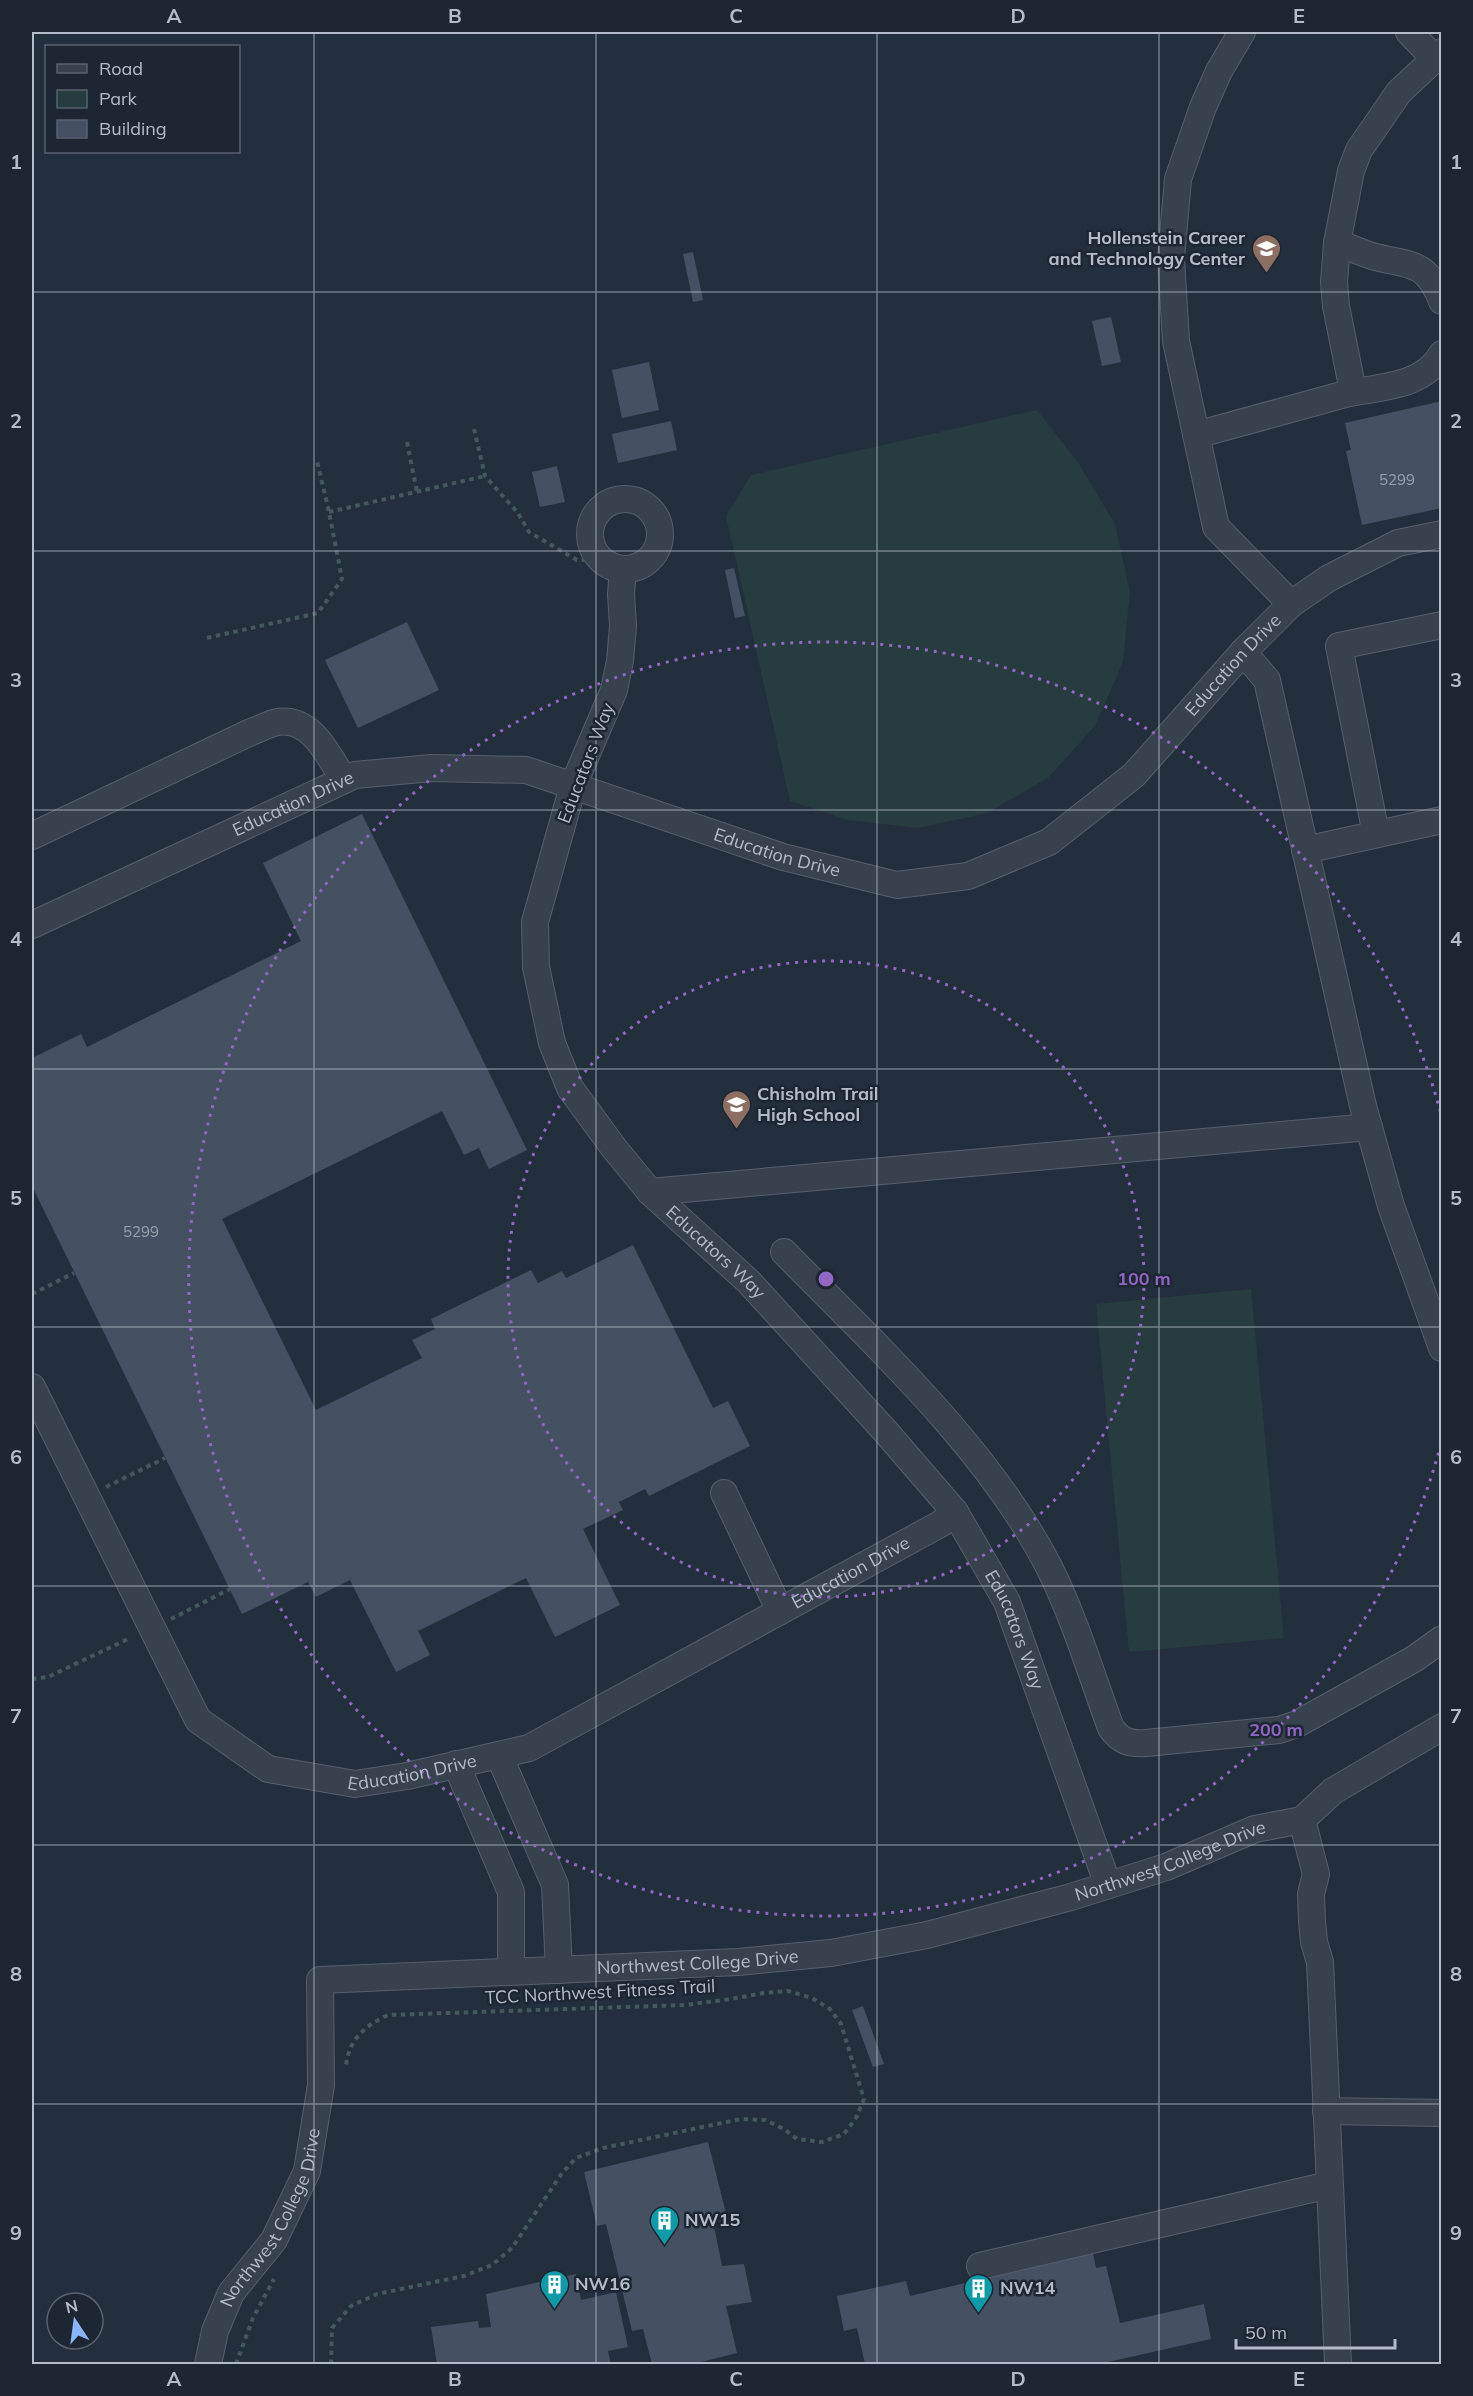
<svg xmlns="http://www.w3.org/2000/svg" width="1473" height="2396" viewBox="0 0 1473 2396" font-family="Mulish,sans-serif">
<style>
.green{fill:#263c3f}
.building{fill:#455162}
.lines{fill:none;stroke-linecap:round;stroke-linejoin:round}
.minor-casing{stroke:#565f6c;stroke-width:28}
.path{stroke:#44595c;stroke-width:4;stroke-dasharray:4.5 4.5;stroke-linecap:butt}
.minor{stroke:#38414e;stroke-width:26}
.grid{fill:none;stroke:#b4bcc9;stroke-width:1.5;stroke-opacity:0.55}
.ring{fill:none;stroke:#9266c3;stroke-width:3;stroke-dasharray:3 6}
.labels{text-anchor:middle;stroke-width:5;stroke-linejoin:round;paint-order:stroke}
.number-label{font-size:15px;fill:#98a1af}
.poi-label{font-size:18px;font-weight:bold;fill:#b4bcc9;stroke:#1d2633;text-anchor:start}
.street-label{font-size:18px;fill:#b4bcc9;stroke:#1d2633}
.centre{fill:#9266c3;stroke:#1d2633;stroke-width:3}
.ring-label{font-size:18px;text-anchor:middle;font-weight:bold;fill:#9266c3;stroke:#1d2633;stroke-width:5;stroke-linejoin:round;paint-order:stroke}
.neatline{fill:none;stroke:#b4bcc9;stroke-width:2}
.grid-label{font-size:20px;text-anchor:middle;font-weight:bold;fill:#b4bcc9}
</style>
<rect width="100%" height="100%" fill="#242f3e"/>
<path class="green" d="M1037,410L1079,464L1115,524L1130,592L1123,662L1095,726L1048,778L987,813L918,828L848,820L790,801L726,516L751,475Z
M1251,1289L1284,1638L1129,1652L1096,1304Z"/>
<path class="building" d="M693,252L703,300L693,302L683,254Z
M1111,317L1121,362L1102,366L1092,321Z
M649,362L659,410L622,418L612,370Z
M1442,401V508L1362,525L1346,451L1351,450L1345,423Z
M671,421L677,450L618,463L612,434Z
M557,466L565,502L540,507L532,472Z
M734,568L745,616L735,618L725,570Z
M407,622L439,690L358,728L325,660Z
M362,814L527,1150L489,1169L479,1148L464,1155L442,1111L222,1219L316,1410L422,1358L412,1340L435,1329L431,1319L531,1270L538,1283L562,1271L566,1278L633,1245L713,1408L728,1401L750,1446L649,1496L645,1489L619,1502L623,1510L583,1529L620,1605L555,1637L526,1578L418,1631L430,1655L396,1672L350,1580L316,1597L308,1582L242,1614L32,1186V1058L81,1034L87,1047L301,941L263,863Z
M863,2006L884,2064L873,2067L852,2010Z
M708,2142L727,2217L713,2221L722,2266L744,2264L752,2302L726,2306L737,2353L693,2364H652L643,2329L632,2331L606,2224L597,2226L584,2172Z
M1093,2253L1096,2268L1106,2266L1120,2323L1204,2304L1211,2339L1099,2364H865L857,2328L844,2331L837,2296L906,2281L910,2296Z
M576,2274L581,2300L616,2292L628,2347L608,2351L611,2364H437L431,2327L478,2321L479,2328L491,2327L486,2294Z"/>
<g class="lines">
<defs>
<g id="minor">
<path d="M1242,32L1219,71L1203,107L1178,179L1171,258L1176,341L1216,527L1291,604"/>
<path d="M1409,32L1434,58"/>
<path d="M1337,243C1349,247 1360,252 1372,256C1408,266 1426,259 1442,301"/>
<path d="M1349,393C1381,387 1424,386 1442,354"/>
<path d="M1196,435L1349,393L1352,386L1336,306L1334,282L1337,243L1351,171L1359,150L1399,92L1442,52"/>
<circle cx="625" cy="534" r="35"/>
<path id="s1" d="M623,569L621,594L623,626L620,661L614,690L573,786L535,922L536,967L552,1043L570,1088L614,1148L650,1192L749,1282L886,1432L955,1512L1007,1602L1108,1885"/>
<path d="M1243,652L1267,680L1363,1106L1391,1206L1442,1348"/>
<path d="M1376,834L1339,646L1442,625"/>
<path d="M32,836L251,732C259,729 269,724 277,722C312,716 329,757 344,780"/>
<path d="M1305,850L1442,820"/>
<path id="s2" d="M32,925L355,775L432,768L526,770L783,857L897,885L968,876L1049,842L1134,775L1243,652L1291,604L1329,578L1398,543L1442,534"/>
<path d="M650,1192L1369,1127"/>
<path d="M784,1252C876,1346 988,1448 1049,1567C1075,1619 1091,1674 1111,1728C1121,1742 1130,1744 1146,1743L1279,1730L1297,1724L1414,1659L1442,1639"/>
<path id="s3" d="M32,1387L198,1720L268,1769L355,1784L407,1776L529,1748L942,1523L955,1512"/>
<path d="M724,1493L780,1611"/>
<path d="M499,1755L555,1885L559,1970"/>
<path d="M456,1764L511,1892V1972"/>
<path d="M1302,1820L1316,1874L1311,1894L1312,1921L1314,1942L1320,1962L1338,2364"/>
<path d="M1326,2111L1442,2113"/>
<path d="M980,2266L1329,2185"/>
<path id="s4" d="M208,2364L215,2331L231,2293L274,2240L307,2171L321,2085L320,1980L738,1962L831,1953L927,1935L1071,1897L1166,1867L1255,1829L1302,1820L1333,1791L1442,1727"/>
</g>
</defs>
<use href="#minor" class="minor-casing"/>
<path class="path" d="M474,429L485,476L518,513L529,532L577,560H601
M407,442L417,492
M329,512L485,476
M207,638L318,613L342,579L329,512L317,461
M32,1294L74,1273
M106,1487L165,1458
M171,1619L230,1589
M32,1679L48,1677L130,1638
M236,2364L253,2318L274,2279
M331,2364L332,2328L351,2306L377,2294L464,2276L492,2265L512,2248L562,2173L576,2158L603,2148L741,2119L765,2120L784,2129L797,2139L822,2142L844,2134L856,2118L864,2099L841,2024L830,2009L812,1998L788,1991L764,1993L731,1999L685,2005L388,2015C366,2025 349,2039 346,2065"/>
<use href="#minor" class="minor"/>
</g>
<path class="grid" d="M314,32V2364M596,32V2364M877,32V2364M1159,32V2364M32,292H1442M32,551H1442M32,810H1442M32,1069H1442M32,1327H1442M32,1586H1442M32,1845H1442M32,2104H1442"/>
<g class="ring">
<circle cx="826" cy="1279" r="318"/>
<path d="M1441 1444A637 637 0 1 1 1441 1114"/>
</g>
<defs>
<symbol id="school-pin" viewBox="-11 -11 22 30"><path d="M0 17L-7.5 6A9.5 9.5 0 1 1 7.5 6Z" fill="#8d6e63" stroke="#1d2633"/><path d="M0-5L7-2L0 1L-7-2ZM-4 1L0 2.5L4 1V4Q0 6-4 4Z" fill="#fff"/></symbol>
<symbol id="building-pin" viewBox="-11 -11 22 30"><path d="M0 17L-7.5 6A9.5 9.5 0 1 1 7.5 6Z" fill="#0f9aa8" stroke="#1d2633"/><path d="M-4-6H4V6H1V3H-1V6H-4ZM-2.5-4.3h1.7v1.8h-1.7ZM.8-4.3h1.7v1.8H.8ZM-2.5-1h1.7V.8h-1.7ZM.8-1h1.7V.8H.8Z" fill="#fff"/></symbol>
</defs>
<g fill-rule="evenodd">
<use href="#school-pin" x="1250" y="232" width="33" height="45"/>
<use href="#school-pin" x="720" y="1088" width="33" height="45"/>
<use href="#building-pin" x="648" y="2204" width="33" height="45"/>
<use href="#building-pin" x="538" y="2268" width="33" height="45"/>
<use href="#building-pin" x="962" y="2272" width="33" height="45"/>
</g>
<g class="labels">
<g class="number-label">
<text x="1397" y="485">5299</text>
<text x="141" y="1237">5299</text>
</g>
<g class="poi-label">
<text x="1245" y="244" text-anchor="end">Hollenstein Career<tspan x="1245" dy="21">and Technology Center</tspan></text>
<text x="757" y="1100">Chisholm Trail<tspan x="757" dy="21">High School</tspan></text>
<text x="685" y="2226">NW15</text>
<text x="575" y="2290">NW16</text>
<text x="1000" y="2294">NW14</text>
</g>
<g class="street-label">
<text dy="6" stroke="none"><textPath href="#s2" startOffset="1332">Education Drive</textPath></text>
<text transform="translate(586 763) rotate(-69)" y="6">Educators Way</text>
<text dy="6" stroke="none"><textPath href="#s2" startOffset="288">Education Drive</textPath></text>
<text dy="6" stroke="none"><textPath href="#s2" startOffset="792">Education Drive</textPath></text>
<text dy="6" stroke="none"><textPath href="#s1" startOffset="759">Educators Way</textPath></text>
<text dy="6" stroke="none"><textPath href="#s3" startOffset="1090">Education Drive</textPath></text>
<text dy="6" stroke="none"><textPath href="#s1" startOffset="1245">Educators Way</textPath></text>
<text dy="6" stroke="none"><textPath href="#s3" startOffset="604">Education Drive</textPath></text>
<text dy="6" stroke="none"><textPath href="#s4" startOffset="1276">Northwest College Drive</textPath></text>
<text dy="6" stroke="none"><textPath href="#s4" startOffset="790">Northwest College Drive</textPath></text>
<text transform="translate(600 1992) rotate(-3)" y="6">TCC Northwest Fitness Trail</text>
<text dy="6" stroke="none"><textPath href="#s4" startOffset="162">Northwest College Drive</textPath></text>
</g>
</g>
<circle cx="826" cy="1279" r="9" class="centre"/>
<g class="ring-label">
<text x="1144" y="1285">100 m</text>
<text x="1276" y="1736">200 m</text>
</g>
<rect width="1473" height="2396" fill="none" stroke="#1d2633" stroke-width="66"/>
<rect x="45" y="45" width="195" height="108" fill="#1d2633" stroke="#59626f" stroke-width="1.5"/>
<rect x="57" y="64" width="30" height="9" fill="#38414e" stroke="#59626f" stroke-width="1.5"/>
<text x="99" y="75" font-size="18" fill="#b4bcc9">Road</text>
<rect x="57" y="90" width="30" height="18" fill="#263c3f" stroke="#59626f" stroke-width="1.5"/>
<text x="99" y="105" font-size="18" fill="#b4bcc9">Park</text>
<rect x="57" y="120" width="30" height="18" fill="#455162" stroke="#59626f" stroke-width="1.5"/>
<text x="99" y="135" font-size="18" fill="#b4bcc9">Building</text>
<g transform="translate(75 2321) rotate(347)"><circle r="28" fill="#1d2633" stroke="#59626f" stroke-width="1.5"/>
<path d="M0-4.5L10 22L0 15L-10 22Z" fill="#8ab4f8"/>
<text y="-9" font-size="16" font-weight="bold" text-anchor="middle" fill="#b4bcc9">N</text>
</g>
<path d="M1236 2339v9h159v-9" fill="none" stroke="#b4bcc9" stroke-width="3"/>
<text x="1245" y="2339" font-size="18" fill="#b4bcc9" stroke="#1d2633" stroke-width="4.5" paint-order="stroke">50 m</text>
<rect x="33" y="33" width="1407" height="2330" class="neatline"/>
<g class="grid-label">
<text x="174" y="23">A</text>
<text x="455" y="23">B</text>
<text x="736" y="23">C</text>
<text x="1018" y="23">D</text>
<text x="1299" y="23">E</text>
<text x="16" y="169">1</text>
<text x="1456" y="169">1</text>
<text x="16" y="428">2</text>
<text x="1456" y="428">2</text>
<text x="16" y="687">3</text>
<text x="1456" y="687">3</text>
<text x="16" y="946">4</text>
<text x="1456" y="946">4</text>
<text x="16" y="1205">5</text>
<text x="1456" y="1205">5</text>
<text x="16" y="1464">6</text>
<text x="1456" y="1464">6</text>
<text x="16" y="1723">7</text>
<text x="1456" y="1723">7</text>
<text x="16" y="1981">8</text>
<text x="1456" y="1981">8</text>
<text x="16" y="2240">9</text>
<text x="1456" y="2240">9</text>
<text x="174" y="2386">A</text>
<text x="455" y="2386">B</text>
<text x="736" y="2386">C</text>
<text x="1018" y="2386">D</text>
<text x="1299" y="2386">E</text>
</g>
</svg>
